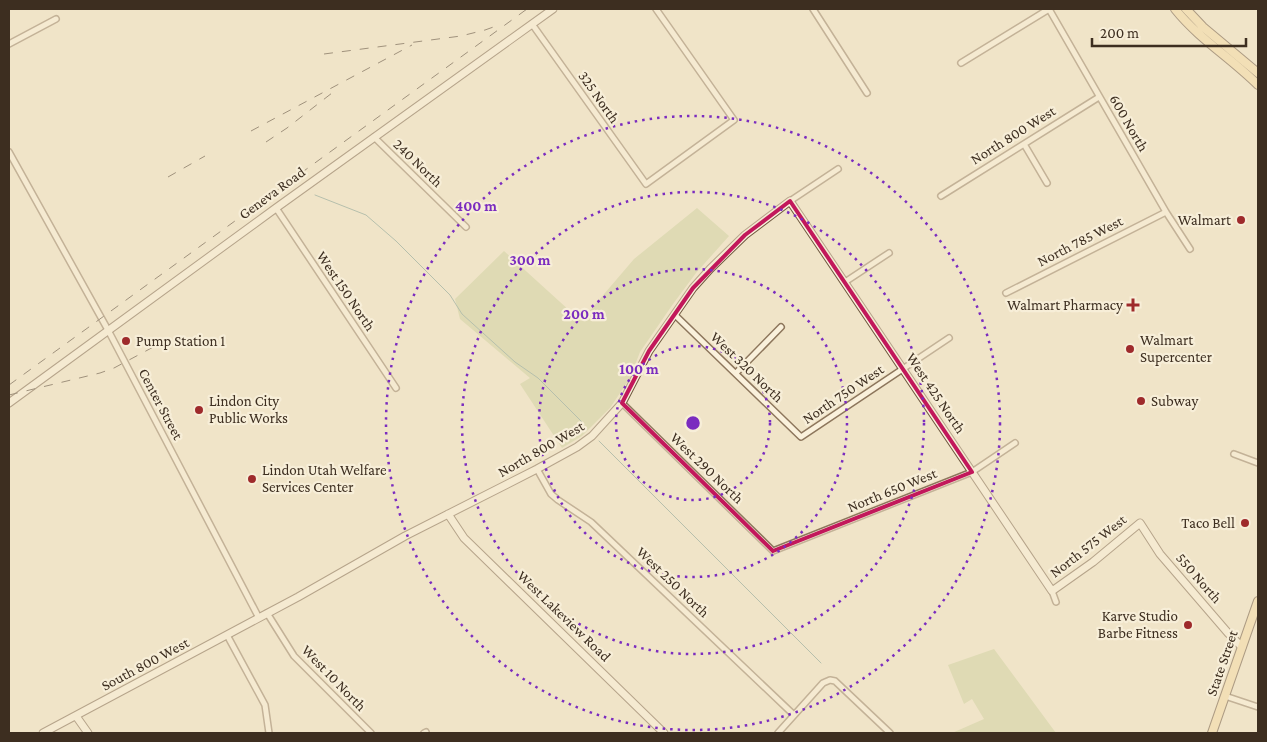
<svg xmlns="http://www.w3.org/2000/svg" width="1267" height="742" viewBox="0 0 1267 742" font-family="'Crimson Pro',serif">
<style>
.green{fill:#c9cf9b}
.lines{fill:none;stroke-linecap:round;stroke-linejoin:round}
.stream{stroke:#6f938a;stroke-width:1}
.street-casing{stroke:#8d765c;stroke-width:8}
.secondary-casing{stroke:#6f573f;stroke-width:9}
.primary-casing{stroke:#5b4430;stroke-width:10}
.street{stroke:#faf1dc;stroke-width:5}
.secondary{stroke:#faf1dc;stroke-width:7}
.primary{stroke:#f3d9a0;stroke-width:8}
.rail{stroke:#3d2e20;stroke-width:1;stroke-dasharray:9 9;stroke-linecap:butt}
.marked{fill:none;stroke:#c2185b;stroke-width:4;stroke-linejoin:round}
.ring{fill:none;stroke:#7b2cbf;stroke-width:2.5;stroke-dasharray:2.5 5}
.poi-dot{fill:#9e2a2b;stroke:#f7eed8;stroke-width:2}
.labels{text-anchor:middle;stroke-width:4.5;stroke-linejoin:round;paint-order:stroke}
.street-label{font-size:15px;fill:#3d2e20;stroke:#f7eed8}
.poi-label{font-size:15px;fill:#3d2e20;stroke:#f7eed8;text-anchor:start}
.centre{fill:#7b2cbf;stroke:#f7eed8;stroke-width:2.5}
.ring-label{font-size:15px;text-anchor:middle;font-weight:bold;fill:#7b2cbf;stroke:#f7eed8;stroke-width:4.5;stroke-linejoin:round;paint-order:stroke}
</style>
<rect width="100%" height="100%" fill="#f0e4c8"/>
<path class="green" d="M697,208L729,236L696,273L673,304L640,352L630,378L610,408L582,436L562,448L520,384L530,378L460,319L455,299L504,251L581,321L634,259Z
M994,649L1056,733H952L984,719L972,699L964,704L948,665Z"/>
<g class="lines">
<path class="stream" d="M315,195L366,215L396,241L450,295L462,314L515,362L538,378L584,424
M599,441L821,663"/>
<defs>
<path id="street" d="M813,9L867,93
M1049,9L1166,212L1190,249
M532,24L646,184L734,120L656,9
M9,44L56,19
M961,63L1049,9
M374,137L466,227
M1024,144L1047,183
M9,152L108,330L259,618
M941,196L1099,97
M790,201L838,169
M276,208L396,388
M845,282L889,253
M1006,293L1166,212
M675,315L801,437L949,338
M736,373L781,327
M622,403L773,551L972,472L1015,443
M1234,454L1258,463
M537,469L551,494L558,500L591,522L794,715
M1052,591L1056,602
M267,613L294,656L371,733
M227,635L265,705L269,733
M1225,696L1258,707
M424,733L426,732
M778,733L823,683L830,680L835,681L890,733"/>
<path id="secondary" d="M9,403L276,208L553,9
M448,514L464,538L664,733
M76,716L88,733
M43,733L298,597L405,536L537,469L577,447L592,436L622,403L649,351L693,288L710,269L745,235L790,201L1052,591L1093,562L1140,523L1160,554L1228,633L1242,647"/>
<path id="primary" d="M1175,9C1199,39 1231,58 1258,85
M1186,9L1203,27L1258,73
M1212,733L1258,601"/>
</defs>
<use href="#street" class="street-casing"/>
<use href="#secondary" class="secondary-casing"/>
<use href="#primary" class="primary-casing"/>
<use href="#street" class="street"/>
<use href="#secondary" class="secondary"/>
<use href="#primary" class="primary"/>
<path class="rail" d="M324,54L461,36L485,30L499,25
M251,131L412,45
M266,142L287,128L332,93
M168,177L205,156
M9,385L527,9
M9,395L100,373L114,368L174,336"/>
</g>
<path d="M0 0H1267V742H0ZM790,201L972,472L773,551L622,403L649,351L693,288L745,235Z" fill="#f0e4c8" fill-opacity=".55" fill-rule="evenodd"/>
<path class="marked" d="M790,201L972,472L773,551L622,403L649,351L693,288L745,235Z"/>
<g class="ring">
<circle cx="693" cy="423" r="77"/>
<circle cx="693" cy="423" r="154"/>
<circle cx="693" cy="423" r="231"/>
<circle cx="693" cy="423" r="307"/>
</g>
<g class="poi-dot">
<circle cx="1241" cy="220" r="5"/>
<path d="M1130.5 297.5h5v5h5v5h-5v5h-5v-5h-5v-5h5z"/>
<circle cx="126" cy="341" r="5"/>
<circle cx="1130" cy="349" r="5"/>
<circle cx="1141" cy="401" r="5"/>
<circle cx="199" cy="410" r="5"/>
<circle cx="252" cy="479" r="5"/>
<circle cx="1245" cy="523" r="5"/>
<circle cx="1188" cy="625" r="5"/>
</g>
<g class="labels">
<g class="street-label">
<text transform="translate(599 97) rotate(55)" y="5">325 North</text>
<text transform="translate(1129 123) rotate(60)" y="5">600 North</text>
<text transform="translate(1013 135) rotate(-32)" y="5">North 800 West</text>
<text transform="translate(418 163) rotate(44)" y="5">240 North</text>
<text transform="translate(272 193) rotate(-36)" y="5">Geneva Road</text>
<text transform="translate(1080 241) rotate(-27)" y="5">North 785 West</text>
<text transform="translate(346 291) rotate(56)" y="5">West 150 North</text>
<text transform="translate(747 367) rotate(44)" y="5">West 320 North</text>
<text transform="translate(936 393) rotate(56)" y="5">West 425 North</text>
<text transform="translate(843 394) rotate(-34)" y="5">North 750 West</text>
<text transform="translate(161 404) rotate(62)" y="5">Center Street</text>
<text transform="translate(541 449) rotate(-30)" y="5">North 800 West</text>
<text transform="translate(707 468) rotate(44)" y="5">West 290 North</text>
<text transform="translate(892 490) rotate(-22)" y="5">North 650 West</text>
<text transform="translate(1088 546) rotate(-38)" y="5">North 575 West</text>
<text transform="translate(1199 578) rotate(49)" y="5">550 North</text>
<text transform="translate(673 582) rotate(44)" y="5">West 250 North</text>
<text transform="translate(564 616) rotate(44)" y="5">West Lakeview Road</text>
<text transform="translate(1222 663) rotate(-71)" y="5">State Street</text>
<text transform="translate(145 664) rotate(-28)" y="5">South 800 West</text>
<text transform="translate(334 678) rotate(46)" y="5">West 10 North</text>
</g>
<g class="poi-label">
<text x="1231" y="225" text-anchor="end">Walmart</text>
<text x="1123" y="310" text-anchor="end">Walmart Pharmacy</text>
<text x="1140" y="345">Walmart<tspan x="1140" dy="17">Supercenter</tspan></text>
<text x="136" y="346">Pump Station 1</text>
<text x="209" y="406">Lindon City<tspan x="209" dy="17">Public Works</tspan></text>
<text x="1151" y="406">Subway</text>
<text x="262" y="475">Lindon Utah Welfare<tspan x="262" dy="17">Services Center</tspan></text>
<text x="1235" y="528" text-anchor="end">Taco Bell</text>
<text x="1178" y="621" text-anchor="end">Karve Studio<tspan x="1178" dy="17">Barbe Fitness</tspan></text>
</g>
</g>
<circle cx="693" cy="423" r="8" class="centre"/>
<g class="ring-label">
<text x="476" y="211">400 m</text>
<text x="530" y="265">300 m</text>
<text x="584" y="319">200 m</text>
<text x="639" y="374">100 m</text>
</g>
<rect width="1267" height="742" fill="none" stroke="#3d2e20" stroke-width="20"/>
<path d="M1092 38v8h154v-8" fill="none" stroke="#3d2e20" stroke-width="2.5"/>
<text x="1100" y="38" font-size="15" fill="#3d2e20" stroke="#f7eed8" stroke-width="4" paint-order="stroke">200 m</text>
</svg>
